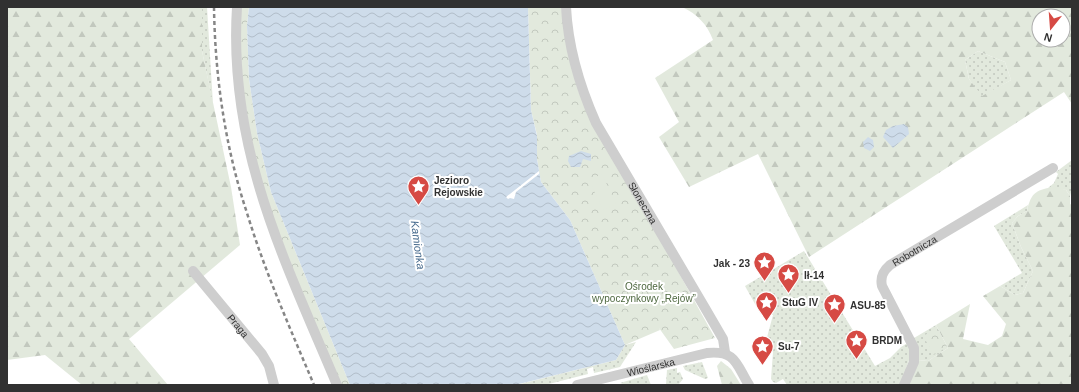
<svg xmlns="http://www.w3.org/2000/svg" width="1079" height="392" viewBox="0 0 1079 392" font-family="Arial,sans-serif">
<style>
.grass{fill:url(#grass-dots)}
.forest{fill:url(#forest-firs);fill-rule:evenodd}
.park{fill:url(#park-crowns)}
.pitch{fill:#e2e9dd}
.water{fill:url(#water-waves)}
.pier{fill:#fff}
.lines{fill:none;stroke-linecap:round;stroke-linejoin:round}
.minor{stroke:#cecece;stroke-width:10}
.rail{stroke:#868686;stroke-width:2.5;stroke-dasharray:4 3;stroke-linecap:butt}
.labels{text-anchor:middle;stroke-width:4;stroke-linejoin:round;paint-order:stroke}
.poi-label{font-size:10px;font-weight:bold;fill:#313131;stroke:#fff;text-anchor:start}
.street-label{font-size:10px;fill:#313131;stroke:#fff}
.park-label{font-size:10px;fill:#4f6941;stroke:#fff}
.water-label{font-size:11px;font-style:italic;fill:#45698c;stroke:#fff}
</style>
<defs>
<pattern id="grass-dots" width="8" height="8" patternUnits="userSpaceOnUse"><rect width="8" height="8" fill="#e2e9dd"/><path d="M2 2h.1M6 6h.1" fill="none" stroke="#c2c8be" stroke-width="1.8" stroke-linecap="round"/></pattern>
<pattern id="forest-firs" width="22" height="20" patternUnits="userSpaceOnUse"><rect width="22" height="20" fill="#e2e9dd"/><path d="M5 1l3.5 6h-7zM16 11l3.5 6h-7z" fill="#c2c8be"/></pattern>
<pattern id="park-crowns" width="20" height="18" patternUnits="userSpaceOnUse"><rect width="20" height="18" fill="#e2e9dd"/><path d="M2 6a3 3 0 1 1 6 0M12 15a3 3 0 1 1 6 0" fill="none" stroke="#c2c8be"/></pattern>
<pattern id="water-waves" width="16" height="10" patternUnits="userSpaceOnUse"><rect width="16" height="10" fill="#cedcea"/><path d="M0 5q4-4 8 0t8 0" fill="none" stroke="#b1bdc9"/></pattern>
</defs>
<rect width="100%" height="100%" fill="#fff"/>
<path class="grass" d="M202,7H207L213,104L202,51Z
M978,51L1005,62L1011,80L982,97L969,79L965,60Z
M1072,160V188L1070,196L1066,190L1048,188L1054,183L1058,174L1056,172Z
M1028,205L1027,211L1018,216L1012,223L1021,247L1033,271L1023,293L1015,295L1000,286L1022,273L994,226Z
M804,251L875,366L890,358L901,347L909,342L911,355L900,385H787L783,379L776,383L773,382L771,379L773,352L766,341L773,315L760,313L745,286Z
M936,325L948,348L928,361L918,360L914,338Z
M636,342L620,367L594,373L593,367L587,369L588,374L545,385H516L616,360L625,345Z
M702,362L708,378L705,379L685,370L683,366Z
M677,368V373L680,372L683,379L679,384H666L667,370Z
M647,375L651,385H625L620,383Z"/>
<path class="forest" d="M7,7H202V51L231,187L240,245L129,339L168,385H82L45,355L7,360Z
M682,7H1072V104L1064,92L809,257L758,154L689,187L659,137L679,122L655,78L713,40C707,24 697,14 682,7ZM1039,16H1063V40H1039ZM978,51L1005,62L1011,80L982,96L969,79L965,60Z
M1056,187L1066,190L1070,196V204L1072,205V385H908L918,360L928,361L948,348L936,325L970,304L963,339L988,345L1002,336L1006,324L983,296L1000,286L1015,295L1023,293L1033,271L1021,247L1012,223L1018,216L1027,211C1031,192 1037,189 1056,187Z
M721,361L731,369L741,385H722L717,366Z"/>
<path class="park" d="M239,7H249L247,26L249,79L257,133L271,192L350,385H340L281,242L256,169L242,83Z
M528,7H561L579,93L715,338L674,349L659,328L660,330L625,345L570,220L541,182L537,159V135L531,110Z
M936,329L947,347L934,355L923,336Z"/>
<path class="pitch" d="M602,174L616,204L603,210L589,180Z"/>
<path class="water" d="M249,7H528L531,110L537,136V159L541,182L570,220L625,345L616,360L515,385H350L271,192L257,133L249,79L247,26Z
M904,124L908,127L909,134L893,148L883,137L886,130L893,126Z
M868,137L873,140L874,147L870,151L864,148L863,142Z
M581,151L591,154V161L583,159L580,167H571L568,161L569,156Z"/>
<path class="pier" d="M539,171V174L516,192L514,199L510,198L508,199L506,197Z"/>
<g class="lines">
<g class="minor">
<path d="M237,7C228,148 284,259 337,385"/>
<path id="s1" d="M566,7C568,47 580,87 596,123L705,308L723,339L725,352"/>
<path id="s2" d="M193,271L262,354L269,366L274,385"/>
<path id="s3" d="M577,385L707,353C736,350 736,364 749,385"/>
<path id="s4" d="M904,385L914,362V348L882,286C880,277 883,271 890,265L1053,168"/>
</g>
<path class="rail" d="M214,7C215,76 225,147 247,213C265,272 290,328 314,385"/>
</g>
<defs>
<symbol id="sight-pin" viewBox="-11 -11 22 30"><path d="M0 17L-7.5 6A9.5 9.5 0 1 1 7.5 6Z" fill="#d64a44" stroke="#fff"/><path d="M0-6L1.8-2.2L6-1.7L2.9 1.2L3.7 5.4L0 3.3L-3.7 5.4L-2.9 1.2L-6-1.7L-1.8-2.2Z" fill="#fff"/></symbol>
</defs>
<g fill-rule="evenodd">
<use href="#sight-pin" x="406" y="174" width="25" height="34"/>
<use href="#sight-pin" x="752" y="250" width="25" height="34"/>
<use href="#sight-pin" x="776" y="262" width="25" height="34"/>
<use href="#sight-pin" x="754" y="290" width="25" height="34"/>
<use href="#sight-pin" x="822" y="292" width="25" height="34"/>
<use href="#sight-pin" x="844" y="328" width="25" height="34"/>
<use href="#sight-pin" x="750" y="334" width="25" height="34"/>
</g>
<g class="labels">
<g class="poi-label">
<text x="434" y="184">Jezioro<tspan x="434" dy="12">Rejowskie</tspan></text>
<text x="750" y="267" text-anchor="end">Jak - 23</text>
<text x="804" y="279">Ił-14</text>
<text x="782" y="306">StuG IV</text>
<text x="850" y="309">ASU-85</text>
<text x="872" y="344">BRDM</text>
<text x="778" y="350">Su-7</text>
</g>
<g class="street-label">
<text dy="4" stroke="none"><textPath href="#s1" startOffset="213">Słoneczna</textPath></text>
<text dy="4" stroke="none"><textPath href="#s4" startOffset="161">Robotnicza</textPath></text>
<text dy="4" stroke="none"><textPath href="#s2" startOffset="71">Praga</textPath></text>
<text dy="4" stroke="none"><textPath href="#s3" startOffset="76">Wioślarska</textPath></text>
</g>
<g class="park-label">
<text x="644" y="290">Ośrodek<tspan x="644" dy="12">wypoczynkowy „Rejów”</tspan></text>
</g>
<g class="water-label">
<text transform="translate(418 245) rotate(82)" y="4">Kamionka</text>
</g>
</g>
<rect width="1079" height="392" fill="none" stroke="#313131" stroke-width="16"/>
<g transform="translate(1051 28) rotate(197)"><circle r="19" fill="#ffffff" stroke="#adadad"/>
<path d="M0-3L7 15L0 10L-7 15Z" fill="#d64a44"/>
<text y="-6" font-size="11" font-weight="bold" text-anchor="middle" fill="#313131">N</text>
</g>
</svg>
